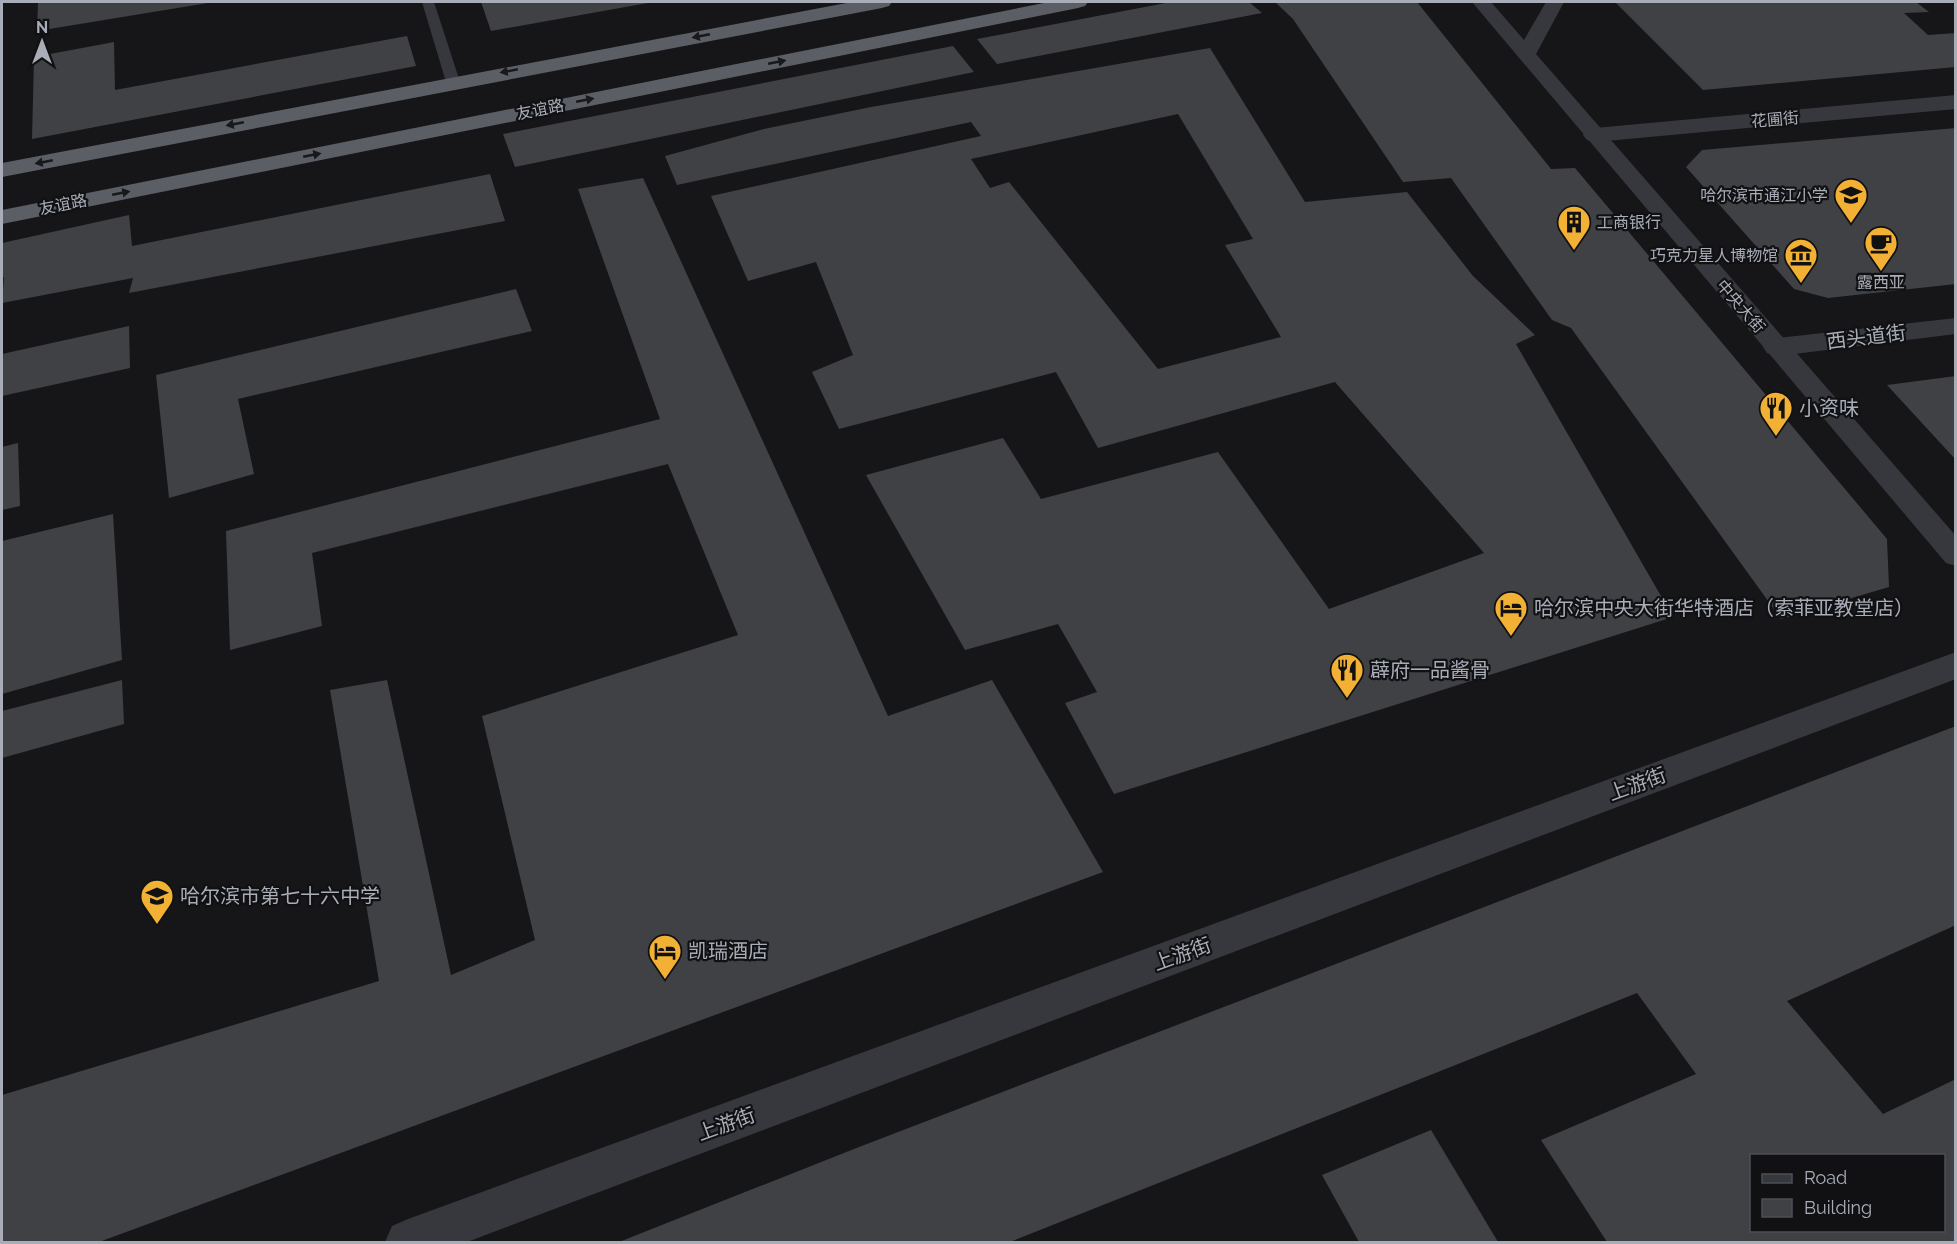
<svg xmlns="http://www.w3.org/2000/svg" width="1957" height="1244" viewBox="0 0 1957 1244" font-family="Raleway,'Noto Sans SC',sans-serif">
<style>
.building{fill:#404145;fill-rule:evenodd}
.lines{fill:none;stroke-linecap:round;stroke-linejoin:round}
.service{fill:#37383d;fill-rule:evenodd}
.pedestrian{fill:#37383d;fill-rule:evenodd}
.minor{fill:#37383d;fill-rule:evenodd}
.trunk{fill:#5b5e65;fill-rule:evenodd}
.oneway{fill:#18191b}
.labels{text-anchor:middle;stroke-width:4.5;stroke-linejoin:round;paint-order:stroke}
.far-street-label{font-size:16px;fill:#a8adb8;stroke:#111113}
.far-poi-label{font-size:16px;fill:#a8adb8;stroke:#111113;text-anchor:end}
.street-label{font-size:20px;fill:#a8adb8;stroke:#111113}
.poi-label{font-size:20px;fill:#a8adb8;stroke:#111113;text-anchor:start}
</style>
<rect width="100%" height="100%" fill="#161618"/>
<path class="building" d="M38,2H208V3L37,31Z
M481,2H648V3L491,31Z
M1171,2H1249L1262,13L997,64L977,39Z
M1275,2H1417L1551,169L1575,168L1887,539L1889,587L1781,619L1571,328L1552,320L1451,178L1403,182L1293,19Z
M1615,2H1916L1929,12L1904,13L1928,35L1956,33V67L1703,90Z
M407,36L416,66L32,139L34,57L114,42L115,90Z
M953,46L974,72L515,167L503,134Z
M1210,48L1305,202L1407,192L1473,276L1535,335L1516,344L1673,617L1114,794L1065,703L1097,692L1058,624L965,650L866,475L1003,438L1041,499L1218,452L1329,609L1484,553L1335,382L1098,448L1056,372L839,429L812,372L853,355L816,262L748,281L711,196L981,136L971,122L677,185L665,156L764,129L871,107ZM1178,114L1253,239L1225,245L1281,337L1158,369L1009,182L990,188L971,159Z
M1956,128V284L1828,298L1794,289L1686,167L1702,150Z
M490,174L505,221L129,293L133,278L2,303L4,277L2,278V243L129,215L132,246Z
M643,178L888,716L992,680L1103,872L99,1242H2V1095L379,981L330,690L387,680L451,975L535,940L482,716L738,635L668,464L312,553L322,626L230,650L226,531L660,419L578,189Z
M516,289L532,331L238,399L254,474L169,498L156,375Z
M129,326L130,368L2,396V354Z
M1956,376V460L1887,385Z
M18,443L20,506L2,510V447Z
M113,514L122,660L2,694V541Z
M122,680L124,724L2,758V711Z
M1956,726V925L1787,1001L1883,1114L1956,1079V1242H1607L1541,1140L1696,1074L1637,993L1010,1242H619L859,1147ZM1752,1156H1944V1230H1752Z
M1431,1130L1498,1242H1359L1322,1175Z"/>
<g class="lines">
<path class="service" d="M422,2H434L460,82L458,85L453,86L446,82Z"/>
<path class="pedestrian" d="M1472,2H1491L1524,40L1546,2H1564L1536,54L1956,536V566L1946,563Z"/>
<path class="minor" d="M1956,95V109L1595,142L1587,140L1583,135L1587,130L1595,128Z
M1956,318V334L1777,356L1767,353L1763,347L1767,341L1777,338Z
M1956,652V679L467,1242H385L392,1226L408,1219Z"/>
<path class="trunk" d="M852,2H892L889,6L882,8L2,177V163Z
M1049,2H1088L1085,6L1078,8L2,224V210Z"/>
</g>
<defs><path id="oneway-solid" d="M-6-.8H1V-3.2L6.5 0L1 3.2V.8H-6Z" transform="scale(1.5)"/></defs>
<g class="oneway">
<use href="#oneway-solid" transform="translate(701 36) rotate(169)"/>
<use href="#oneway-solid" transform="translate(777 62) rotate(-11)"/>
<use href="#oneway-solid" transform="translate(509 71) rotate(169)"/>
<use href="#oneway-solid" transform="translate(585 100) rotate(-11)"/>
<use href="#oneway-solid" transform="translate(235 124) rotate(169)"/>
<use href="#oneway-solid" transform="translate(312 155) rotate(-11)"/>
<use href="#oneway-solid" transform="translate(44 162) rotate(169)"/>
<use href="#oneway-solid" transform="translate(121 193) rotate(-11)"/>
</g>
<defs>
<symbol id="school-pin" viewBox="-11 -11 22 30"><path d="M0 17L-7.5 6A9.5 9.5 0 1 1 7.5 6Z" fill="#f2b134" stroke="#111113"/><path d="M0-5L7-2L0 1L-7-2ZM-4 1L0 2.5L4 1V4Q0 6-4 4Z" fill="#111"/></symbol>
<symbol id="building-pin" viewBox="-11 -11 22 30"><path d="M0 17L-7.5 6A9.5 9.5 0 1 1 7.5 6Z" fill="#f2b134" stroke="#111113"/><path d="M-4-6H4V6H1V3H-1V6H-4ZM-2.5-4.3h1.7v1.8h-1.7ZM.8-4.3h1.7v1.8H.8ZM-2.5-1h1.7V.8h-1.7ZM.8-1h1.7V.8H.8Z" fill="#111"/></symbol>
<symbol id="cafe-pin" viewBox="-11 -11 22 30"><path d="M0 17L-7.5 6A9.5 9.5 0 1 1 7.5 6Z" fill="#f2b134" stroke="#111113"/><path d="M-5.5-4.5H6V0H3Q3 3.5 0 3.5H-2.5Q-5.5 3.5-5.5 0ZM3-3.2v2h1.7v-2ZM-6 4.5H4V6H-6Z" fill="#111"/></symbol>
<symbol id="museum-pin" viewBox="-11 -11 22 30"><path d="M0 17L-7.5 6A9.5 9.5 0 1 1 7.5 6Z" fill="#f2b134" stroke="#111113"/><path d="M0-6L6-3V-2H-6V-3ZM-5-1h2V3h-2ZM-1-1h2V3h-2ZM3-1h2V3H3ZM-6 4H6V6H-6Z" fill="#111"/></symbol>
<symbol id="restaurant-pin" viewBox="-11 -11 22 30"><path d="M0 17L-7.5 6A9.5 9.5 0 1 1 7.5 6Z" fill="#f2b134" stroke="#111113"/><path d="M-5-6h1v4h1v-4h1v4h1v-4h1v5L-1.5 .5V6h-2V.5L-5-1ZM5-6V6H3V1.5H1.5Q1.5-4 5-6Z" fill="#111"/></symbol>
<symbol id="hotel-pin" viewBox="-11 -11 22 30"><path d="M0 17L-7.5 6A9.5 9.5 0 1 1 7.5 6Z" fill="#f2b134" stroke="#111113"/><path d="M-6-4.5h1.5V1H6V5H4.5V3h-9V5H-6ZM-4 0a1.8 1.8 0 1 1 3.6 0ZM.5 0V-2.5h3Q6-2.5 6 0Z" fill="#111"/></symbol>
</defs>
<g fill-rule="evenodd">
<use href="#school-pin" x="1832" y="176" width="38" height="52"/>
<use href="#building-pin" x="1555" y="203" width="38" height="52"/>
<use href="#cafe-pin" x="1862" y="224" width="38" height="52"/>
<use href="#museum-pin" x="1782" y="236" width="38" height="52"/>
<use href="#restaurant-pin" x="1757" y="389" width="38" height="52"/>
<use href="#hotel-pin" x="1492" y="589" width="38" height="52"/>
<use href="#restaurant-pin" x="1328" y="651" width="38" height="52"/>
<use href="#school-pin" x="138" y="877" width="38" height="52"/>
<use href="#hotel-pin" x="646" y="932" width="38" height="52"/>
</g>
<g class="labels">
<g class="far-street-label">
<text transform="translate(540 109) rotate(-11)" y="6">友谊路</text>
<text transform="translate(1775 119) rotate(-5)" y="6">花圃街</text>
<text transform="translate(63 204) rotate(-11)" y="6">友谊路</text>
<text transform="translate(1741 306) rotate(49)" y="6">中央大街</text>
</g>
<g class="far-poi-label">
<text x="1828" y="201">哈尔滨市通江小学</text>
<text x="1597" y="228" text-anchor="start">工商银行</text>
<text x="1778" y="261">巧克力星人博物馆</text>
<text x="1881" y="288" text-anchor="middle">露西亚</text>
</g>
<g class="street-label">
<text transform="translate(1866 337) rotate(-7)" y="7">西头道街</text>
<text transform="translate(1637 784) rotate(-20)" y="7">上游街</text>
<text transform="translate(1182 954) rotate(-20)" y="7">上游街</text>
<text transform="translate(726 1124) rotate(-20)" y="7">上游街</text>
</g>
<g class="poi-label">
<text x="1799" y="415">小资味</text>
<text x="1534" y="615">哈尔滨中央大街华特酒店（索菲亚教堂店）</text>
<text x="1370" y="677">薜府一品酱骨</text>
<text x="180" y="903">哈尔滨市第七十六中学</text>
<text x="688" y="958">凯瑞酒店</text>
</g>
</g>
<rect width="1957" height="1244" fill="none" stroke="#a8adb8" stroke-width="6"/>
<rect x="1750" y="1154" width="195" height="78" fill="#111113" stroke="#4d4f55" stroke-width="1.5"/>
<rect x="1762" y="1174" width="30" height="9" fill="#37383d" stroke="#4d4f55" stroke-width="1.5"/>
<text x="1804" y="1184" font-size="18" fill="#a8adb8">Road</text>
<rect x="1762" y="1199" width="30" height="18" fill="#404145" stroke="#4d4f55" stroke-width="1.5"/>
<text x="1804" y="1214" font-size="18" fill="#a8adb8">Building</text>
<g transform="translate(42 42)" stroke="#111113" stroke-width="4.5" paint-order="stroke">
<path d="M0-4.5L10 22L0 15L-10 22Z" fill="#a8adb8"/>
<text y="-9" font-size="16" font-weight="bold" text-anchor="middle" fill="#a8adb8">N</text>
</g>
</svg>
